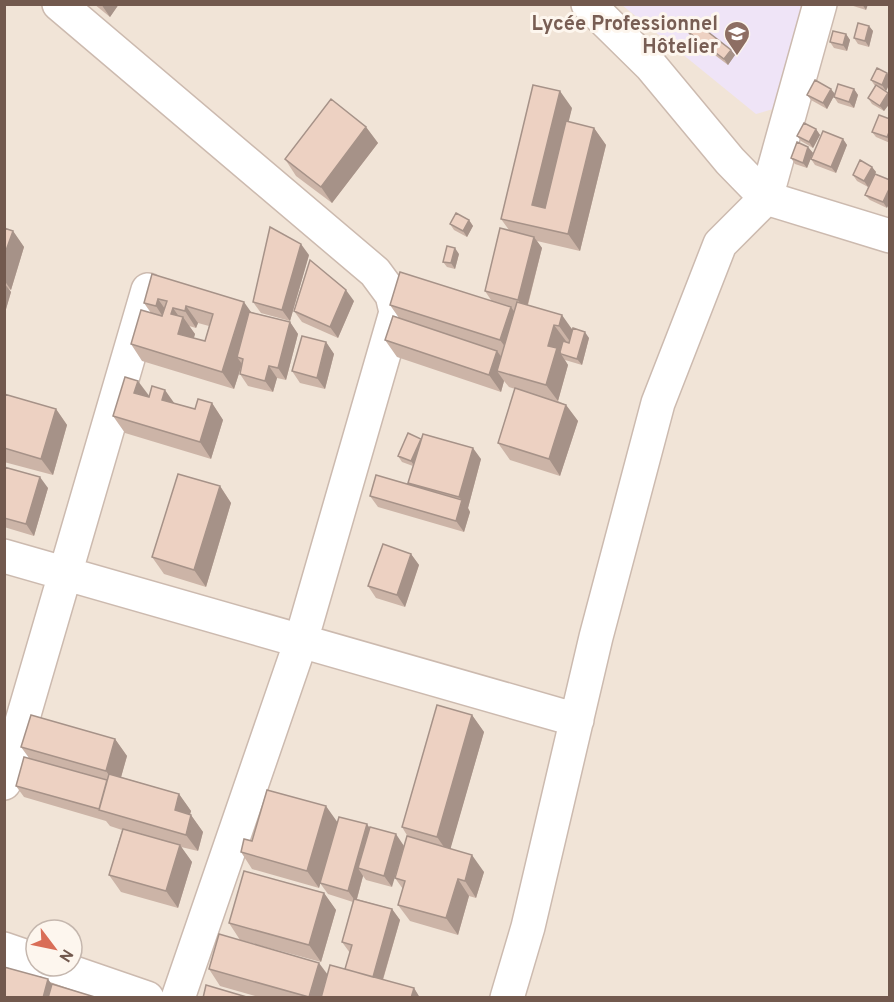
<svg xmlns="http://www.w3.org/2000/svg" width="894" height="1002" viewBox="0 0 894 1002" font-family="Overpass,sans-serif">
<style>
.residential{fill:#f1e4d7;fill-rule:evenodd}
.education{fill:#efe4f7}
.lines{fill:none;stroke-linecap:round;stroke-linejoin:round}
.minor-casing{stroke:#ccbaaf;stroke-width:36}
.minor{stroke:#fff;stroke-width:33}
.wall{fill:#ccb4a7;fill-rule:evenodd}
.shaded-wall{fill:#a69288}
.building{fill:#edd1c2;stroke:#a69288;stroke-width:1.5;fill-rule:evenodd}
.labels{text-anchor:middle;stroke-width:6;stroke-linejoin:round;paint-order:stroke}
.education-label{font-size:20px;font-weight:bold;fill:#785e54;stroke:#fdf6ee;text-anchor:end}
</style>
<rect width="100%" height="100%" fill="#faf2e8"/>
<path class="residential" d="M5,5H889V997L5,998ZM36,930H72V966H36Z"/>
<path class="education" d="M622,5H802L773,109L756,114Z"/>
<g class="lines">
<defs>
<path id="minor" d="M59,4L375,272L392,295L396,312L301,641L178,998
M588,4L651,66L730,161L766,198L890,236
M4,556L577,720
M4,783L148,290
M4,949L36,960
M54,966L147,998
M507,998L528,927L596,637L658,403L720,244L766,198L820,4"/>
</defs>
<use href="#minor" class="minor-casing"/>
<use href="#minor" class="minor"/>
</g>
<path class="wall" d="M94,4H119L110,17Z
M847,4H868L866,10Z
M869,26L873,31L869,47L858,44L854,38Z
M687,31L731,50L735,55L728,65L691,37Z
M846,34L850,40L847,51L834,48L830,42Z
M890,77V83L886,91L882,89L890,95V103L884,111L872,104L868,98L875,86L871,80Z
M854,89L858,95L854,108L838,103L834,97Z
M835,94L827,109L811,100L807,95Z
M572,108L568,122L594,128L606,145L580,251L537,241L542,248L528,305L589,338L582,365L565,360L568,365L558,401L566,405L578,421L560,476L510,460L498,443L515,389L509,387L504,381L501,392L397,357L385,340L399,318L390,305L491,300L485,291L509,230L501,219Z
M890,119V143L876,137L872,132Z
M366,127L378,143L332,203L296,176L285,159Z
M816,129L820,135L813,148L801,141L797,136Z
M843,139L847,145L836,173L815,165L811,159Z
M808,147L813,153L807,168L795,164L791,158Z
M872,167L876,172L875,174L887,208L870,200L865,195L868,187L857,181L853,175Z
M469,220L473,226L467,237L454,230L450,224Z
M4,228L13,231L24,247L11,290L9,289L11,292L4,316Z
M459,254L455,269L447,267L443,262Z
M309,255L290,321L261,313L253,302Z
M152,274L251,312L290,322L298,334L286,380L277,378L273,392L248,386L240,374L242,364L234,389L142,361L131,344L151,313L144,303ZM198,323L209,326L205,341L194,338L195,334L189,326L196,328Z
M354,301L338,338L302,322L294,311Z
M326,342L334,354L325,389L300,383L292,371Z
M4,394L56,409L67,425L53,475L4,462Z
M149,396L195,409L212,403L223,420L211,459L125,433L113,416Z
M421,439L481,459L468,508L470,512L464,532L378,507L370,496L410,485L408,483L413,466L402,462L398,456Z
M4,467L48,488L34,536L4,527Z
M220,486L231,503L206,587L164,574L152,557Z
M411,554L419,565L405,607L376,598L368,586Z
M472,715L484,732L450,849L484,872L476,898L469,896L458,935L410,921L398,905L403,889L395,878L408,837L402,827Z
M115,739L127,756L121,777L179,794L191,811L190,814L203,832L198,851L181,847L192,862L178,908L121,892L109,875L122,830L110,826L106,821L24,797L16,786L29,758L21,747Z
M338,823L367,824L392,887L366,880L363,876L357,899L392,909L400,920L383,980L414,988L420,998H262L220,986L209,969L327,974L345,969L350,953L342,942L353,902L328,894L320,883L319,888L252,869L241,852L252,841Z
M324,893L336,910L321,962L240,940L229,923Z"/>
<path class="shaded-wall" d="M101,4H119L110,17Z
M862,4H868L866,10Z
M869,26L873,31L869,47L865,41Z
M846,34L850,40L847,51L843,45Z
M731,50L735,55L728,65L724,59Z
M887,73L890,77V83L886,91L882,85Z
M831,89L835,94L827,109L823,103Z
M854,89L858,95L854,108L849,102Z
M560,91L572,108L544,222L532,205Z
M888,93L890,95V103L884,111L880,106Z
M366,127L378,143L332,203L321,187Z
M594,128L606,145L580,251L568,234Z
M816,129L820,135L813,148L809,142Z
M890,130V142L887,137Z
M843,139L847,145L836,173L831,167Z
M808,147L813,153L807,168L803,163Z
M872,167L876,172L868,187L864,181Z
M890,187V202L887,208L883,202Z
M469,220L473,226L467,237L463,231Z
M13,231L24,247L11,290L4,280V256Z
M534,237L542,248L526,311L518,300Z
M301,244L309,255L290,321L282,310Z
M455,248L459,254L455,269L451,263Z
M4,283L11,292L4,316Z
M346,290L354,301L338,338L330,327Z
M158,299L170,316L167,323L156,306Z
M244,302L256,319L237,357L242,364L234,389L222,372Z
M186,306L198,323L196,328L185,311Z
M511,307L523,324L512,356L500,340Z
M173,308L182,321L183,317L195,334L190,350L178,334L171,314Z
M562,315L574,332L571,343L559,326Z
M290,322L298,334L286,380L278,368Z
M554,325L566,341L561,354L568,365L558,401L546,385L548,346Z
M585,332L589,338L582,365L577,359Z
M326,342L334,354L325,389L317,378Z
M497,351L509,367L497,371L504,381L501,392L489,375Z
M269,366L277,378L273,392L265,381Z
M138,381L150,397L134,393Z
M165,390L177,407L162,400Z
M212,403L223,420L211,459L200,442Z
M566,405L578,421L560,476L549,459Z
M56,409L67,425L53,475L41,459Z
M421,439L415,467L411,461Z
M473,448L481,459L468,508L470,512L464,532L456,521L462,501L459,497Z
M40,477L48,488L34,536L26,524Z
M220,486L231,503L206,587L194,570Z
M411,554L419,565L405,607L397,595Z
M472,715L484,732L449,854L437,837Z
M115,739L127,756L118,788L106,771Z
M179,794L191,811L187,826L175,810Z
M326,806L338,823L319,888L307,871Z
M191,815L203,832L198,851L186,835Z
M367,824L375,836L358,868L363,876L356,902L348,891Z
M396,834L404,846L392,887L384,876Z
M180,845L192,862L178,908L166,891Z
M472,855L484,872L476,898L465,881Z
M458,879L469,896L458,935L446,918Z
M324,893L336,910L321,962L309,945Z
M392,909L400,920L380,989L372,978Z
M319,963L331,979L326,998H309Z
M48,979L60,996L59,998H43Z
M414,988L420,998H411Z"/>
<path class="building" d="M694,21L731,50L724,59L687,31Z
M858,23L869,26L865,41L854,38Z
M833,31L846,34L843,45L830,42Z
M877,68L887,73L882,85L871,80Z
M815,80L831,89L823,103L807,95Z
M838,84L854,89L849,102L834,97Z
M533,85L560,91L532,205L545,208L566,121L594,128L568,234L501,219Z
M876,85L888,93L880,106L868,98Z
M331,99L366,127L321,187L285,159Z
M879,115L890,119V130L887,137L872,132Z
M804,123L816,129L809,142L797,136Z
M823,131L843,139L831,167L811,159Z
M797,142L808,147L803,163L791,158Z
M860,160L872,167L864,181L853,175Z
M875,174L890,180V187L883,202L865,195Z
M456,213L469,220L463,231L450,224Z
M270,227L301,244L282,310L253,302Z
M4,228L13,231L4,256Z
M500,228L534,237L518,300L485,291Z
M447,246L455,248L451,263L443,262Z
M310,260L346,290L330,327L294,311Z
M400,272L511,307L500,340L390,305Z
M152,274L244,302L222,372L131,344L141,310L162,316L167,301L158,299L156,306L144,303ZM186,306L213,314L205,341L178,334L183,317L171,314L173,308L185,311Z
M517,302L562,315L559,326L554,325L548,346L557,348L546,385L497,371Z
M249,312L290,322L278,368L269,366L265,381L240,374L243,359L237,357Z
M393,316L497,351L489,375L385,340Z
M573,328L585,332L577,359L561,354L560,352L563,341L569,343Z
M302,336L326,342L317,378L292,371Z
M125,377L138,381L134,393L149,397L152,386L165,390L162,400L195,409L198,399L212,403L200,442L113,416Z
M515,388L566,405L549,459L498,443Z
M4,394L56,409L41,459L4,448Z
M408,433L421,439L411,461L398,456Z
M423,434L473,448L459,497L408,483Z
M4,467L40,477L26,524L4,518Z
M178,474L220,486L194,570L152,557Z
M376,475L462,500L456,521L370,496Z
M383,544L411,554L397,595L368,586Z
M437,705L472,715L437,837L402,827Z
M31,715L115,739L106,771L21,747Z
M24,757L107,780L99,809L16,786Z
M109,774L179,794L175,810L191,815L186,835L99,810Z
M267,790L326,806L307,871L241,852L244,839L252,841Z
M339,817L367,824L348,891L320,883Z
M370,827L396,834L384,876L358,868Z
M123,829L180,845L166,891L109,875Z
M407,836L472,855L465,881L458,879L446,918L398,905L405,881L395,878Z
M244,871L324,893L309,945L229,923Z
M354,899L392,909L373,977L345,969L352,945L342,942Z
M219,934L319,963L309,997L209,969Z
M330,965L414,988L411,998H321Z
M4,967L48,979L43,998H4Z
M52,984L98,998H48Z
M206,985L250,998H203Z"/>
<defs>
<symbol id="school-pin" viewBox="-11 -11 22 30"><path d="M0 17L-7.5 6A9.5 9.5 0 1 1 7.5 6Z" fill="#8d6e63" stroke="#fdf6ee"/><path d="M0-5L7-2L0 1L-7-2ZM-4 1L0 2.5L4 1V4Q0 6-4 4Z" fill="#fff"/></symbol>
</defs>
<g fill-rule="evenodd">
<use href="#school-pin" x="722" y="19" width="30" height="40"/>
</g>
<g class="labels">
<g class="education-label">
<text x="718" y="30">Lycée Professionnel<tspan x="718" dy="23">Hôtelier</tspan></text>
</g>
</g>
<rect width="894" height="1002" fill="none" stroke="#72594e" stroke-width="12"/>
<g transform="translate(54 948) rotate(122)"><circle r="28" fill="#fdf6ee" stroke="#c5b7ae" stroke-width="1.5"/>
<path d="M0-4.5L10 22L0 15L-10 22Z" fill="#d96e58"/>
<text y="-9" font-size="16" font-weight="bold" text-anchor="middle" fill="#72594e">N</text>
</g>
</svg>
